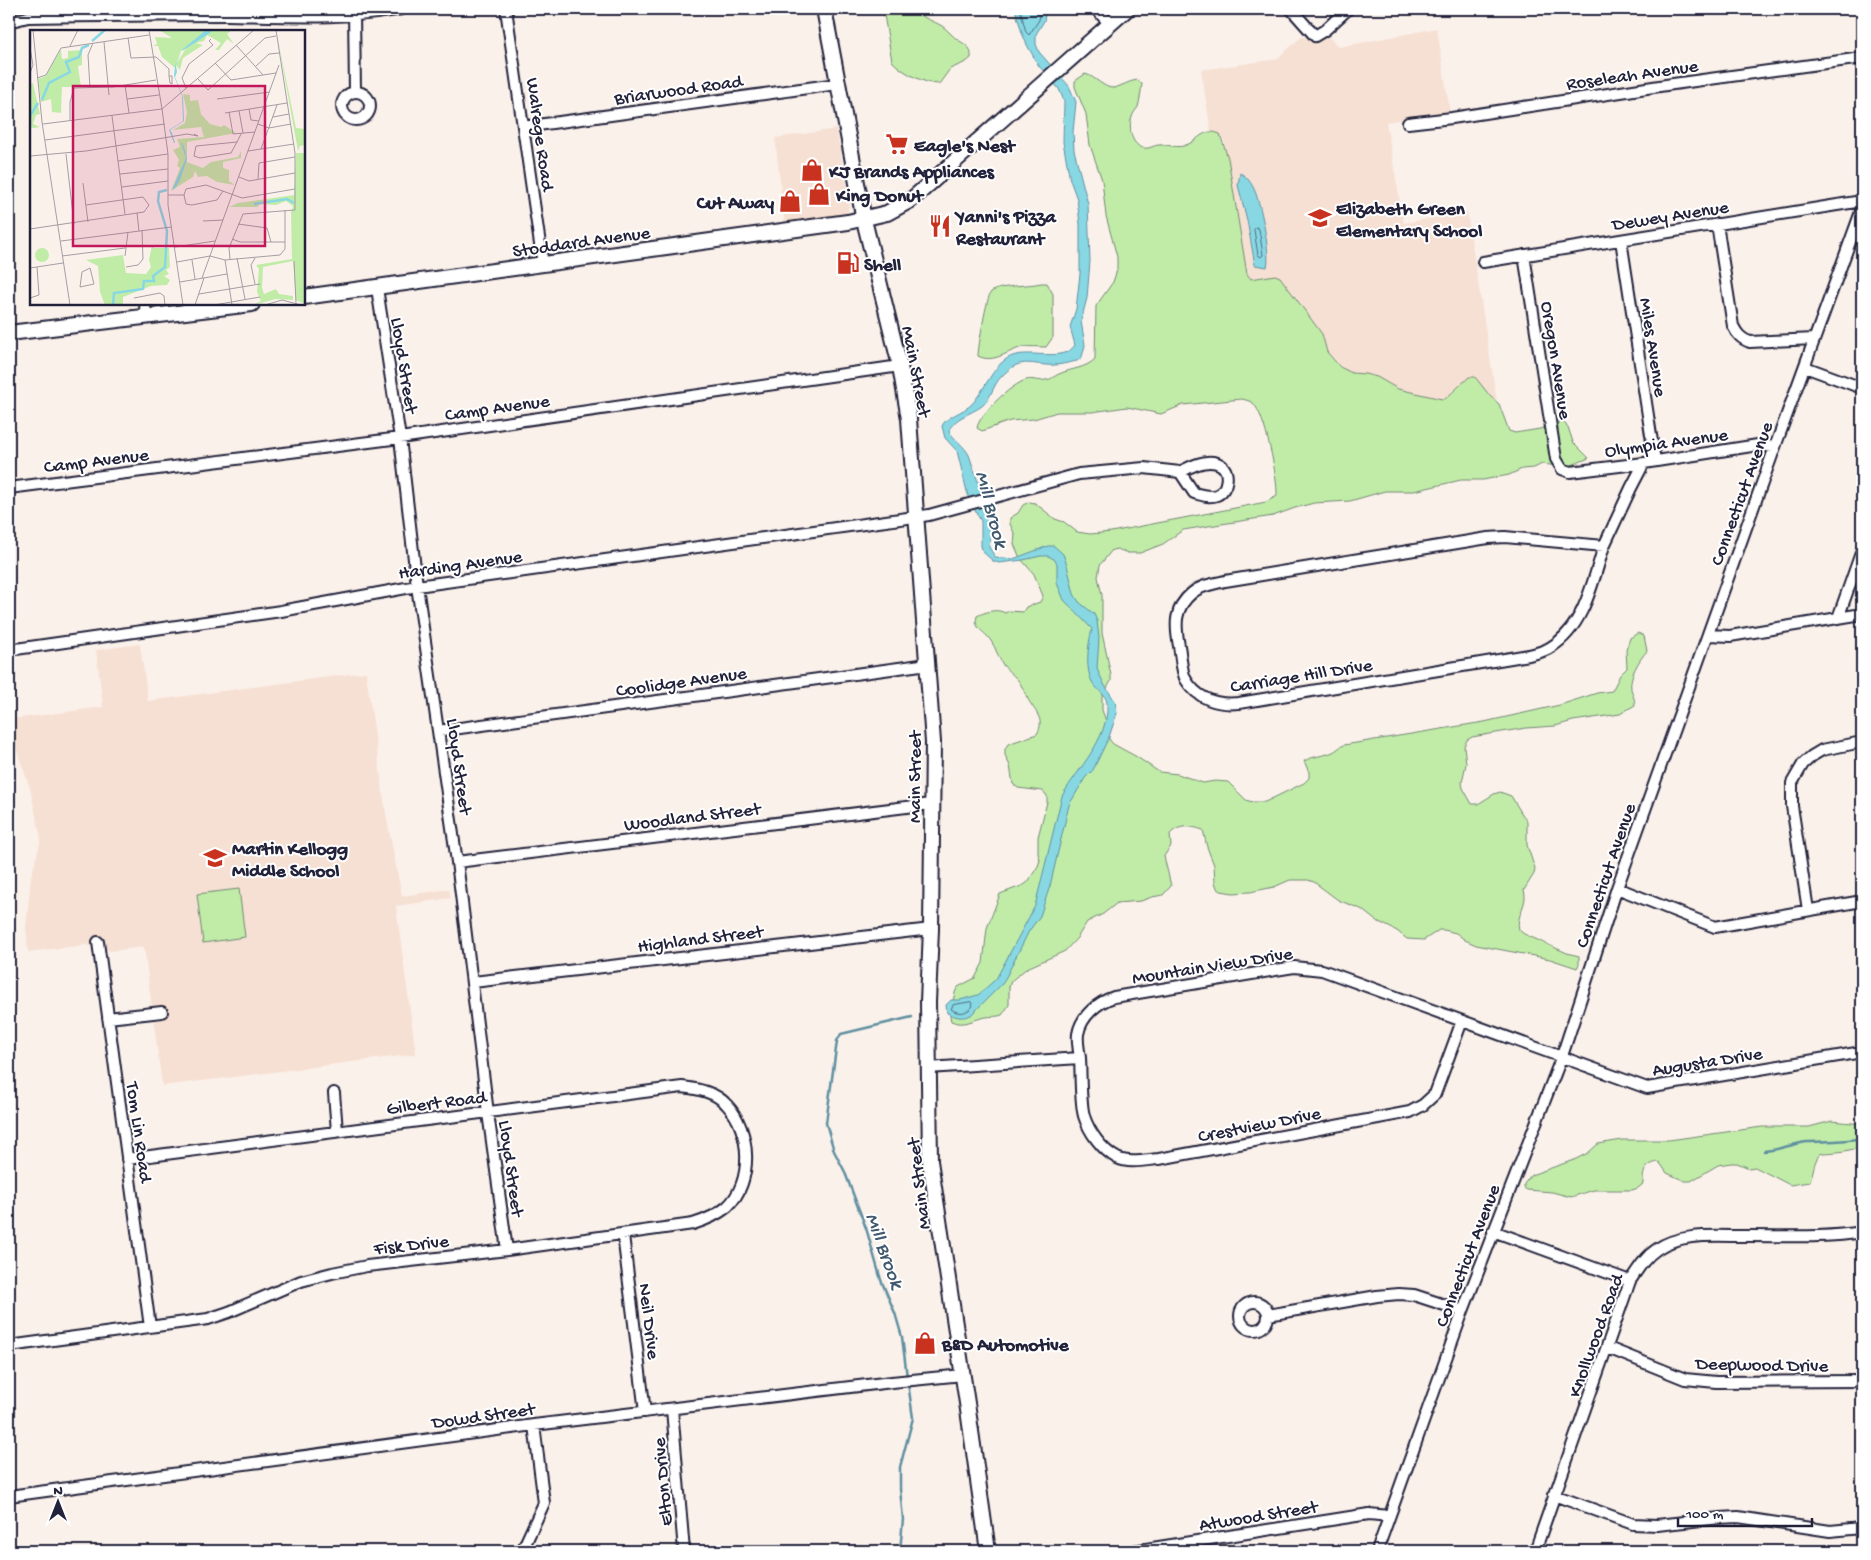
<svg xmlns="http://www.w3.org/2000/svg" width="1871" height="1560" viewBox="0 0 1871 1560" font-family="'Gochi Hand',sans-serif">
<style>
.built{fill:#f6e0d3}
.green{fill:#c1eca8;stroke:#728772}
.water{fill:#88d8e4;stroke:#5f8fa0}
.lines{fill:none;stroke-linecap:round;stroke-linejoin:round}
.shore{stroke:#4b6b7f;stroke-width:1}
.stream{stroke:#5f8fa0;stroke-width:2.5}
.street-casing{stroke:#22223b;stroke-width:14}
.secondary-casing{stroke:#22223b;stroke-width:18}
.street{stroke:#fff;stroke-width:10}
.secondary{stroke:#fff;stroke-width:14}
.labels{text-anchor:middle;stroke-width:4;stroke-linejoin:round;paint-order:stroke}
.street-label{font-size:19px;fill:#22223b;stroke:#fff}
.poi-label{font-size:19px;font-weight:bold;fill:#22223b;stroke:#fff;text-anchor:start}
.water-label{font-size:20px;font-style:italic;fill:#41596e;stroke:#fff}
.inset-river{fill:none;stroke:#88d8e4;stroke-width:2.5}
.inset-road{fill:none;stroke:#a49ea5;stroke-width:1}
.view{fill:#c2185b;fill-opacity:0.15;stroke:#c2185b;stroke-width:2.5}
.inset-edge{fill:none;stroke:#22223b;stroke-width:2.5}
</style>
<rect width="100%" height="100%" fill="#fbf1eb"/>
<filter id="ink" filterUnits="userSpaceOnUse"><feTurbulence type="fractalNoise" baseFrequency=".02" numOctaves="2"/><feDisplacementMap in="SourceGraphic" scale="10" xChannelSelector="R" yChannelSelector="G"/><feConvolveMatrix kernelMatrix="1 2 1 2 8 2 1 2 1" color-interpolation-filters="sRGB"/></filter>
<g filter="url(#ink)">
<path class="built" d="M1437,28L1450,112L1386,122L1404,223L1467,212L1497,402L1490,396L1475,377L1454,389L1445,399H1442L1398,389L1377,377L1346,371L1327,352L1322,334L1288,287L1275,275L1251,279L1247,274L1242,254L1224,140L1220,134L1211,132L1201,70L1277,59L1301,37L1330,38L1339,47Z
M836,129L850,202L847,214L785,225L775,138Z
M140,644L148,701L366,672L386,814L402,896L449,889L451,898L396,906L416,1054L162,1086L144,947L111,951L86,945L28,952L26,927L31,877L41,839L30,788L14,743L12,719L103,707L96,650Z"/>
<path class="green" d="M883,9H915C922,19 932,20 942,26C948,30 952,36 958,40C966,45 972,47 971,58L966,62L950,69L939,84C924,84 902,72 892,61Z
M1085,74C1095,76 1104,89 1114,88C1122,86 1129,81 1137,80L1142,84C1141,91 1140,100 1138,107C1136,110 1133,113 1132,117C1128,127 1131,146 1144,148C1150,149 1154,145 1159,145C1168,144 1178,149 1186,145C1200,140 1203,127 1220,134L1228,158L1247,274L1251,279L1275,275L1280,277L1322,334L1327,352L1340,367L1352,373L1365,374L1377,377L1398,389L1442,399H1445L1469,377H1475L1490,396L1499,404L1509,431L1515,433L1540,429L1558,422L1564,423L1568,427L1573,442L1589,458L1567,467L1542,464L1534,468L1522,469L1509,475L1483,480H1461L1414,491H1385L1350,501L1314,503L1295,508L1273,516L1183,530L1163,544L1140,553H1128L1117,549L1112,550L1100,565L1098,577L1102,595V633L1111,675V681L1102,697V710L1106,721L1109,739L1113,744L1137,757L1159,772L1178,774L1203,783L1215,781L1228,782L1246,800L1252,802H1265L1304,783L1309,778V772L1304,761C1313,756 1324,756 1333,752C1337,750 1339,747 1344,745L1484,722L1560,705L1597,693L1612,691L1620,675L1627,668L1626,650L1630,638L1638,633L1644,636L1647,651C1639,660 1629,676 1631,689C1632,694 1635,698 1635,705L1620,714L1573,721L1555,726L1526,728L1472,737L1467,740L1464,746L1466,764L1462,782L1463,788L1472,804H1478L1494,794L1500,792L1511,796L1527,822V845L1535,869L1534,874L1524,890C1529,904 1515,915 1519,930L1524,934L1567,953L1579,956V964L1577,968L1550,959L1476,945L1465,940L1456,933L1444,930H1439L1424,940L1407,939L1397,931L1375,920L1361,909L1338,900L1314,882L1308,880H1290L1274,887L1250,892L1233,893L1221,891L1217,888L1215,882L1214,865L1207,847L1203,830C1191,826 1180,824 1170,834L1171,846L1164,856L1171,886L1163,895L1152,897L1141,901L1117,903L1103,914L1087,922L1077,938L1065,951L1027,968L1011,981L1009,987V1005L1002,1015C997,1017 992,1016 986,1017C973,1019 965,1027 951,1021L950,1016L955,992L958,987L975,978L983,963L987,928L1000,894L1024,885L1028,882L1038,866L1040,860L1038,854V837L1047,802V796L1043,791L1018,788L1013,784L1010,766L1005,755V749L1008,744L1037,734C1046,719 1034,711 1028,699C1024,693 1022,684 1017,679C1012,674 1007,670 1003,665C998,657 996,648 991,641C985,631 973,629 977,616C985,612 997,608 1005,613L1009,611L1023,612L1026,607L1040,602L1043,596L1034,574L1020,558L1014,544L1015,535L1010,524V518L1018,513L1023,505L1029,502L1035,503L1055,519L1064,522L1077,532L1090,534L1111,532L1266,502L1277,496C1278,479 1265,414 1253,403C1250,401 1246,400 1242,399L1183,405L1161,414L1127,407L1092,412H1057L1034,419L1010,421L982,431L977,428C979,414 1012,384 1026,380C1032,378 1039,382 1045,380C1051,380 1054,376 1059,374C1072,368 1085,369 1095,359L1096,306L1113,282L1117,270V257L1106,216L1102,180L1090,145L1086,114L1075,87V81Z
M1041,283H1047L1053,294V337L1046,347C1039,347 1030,346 1023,347C1007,351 994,364 978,356C978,347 987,296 991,292C1000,285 1029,286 1041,283Z
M239,889L245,937L203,943L197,894Z
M1832,1121L1862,1124V1148C1853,1148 1845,1152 1837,1152C1831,1153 1826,1152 1820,1154C1812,1164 1815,1171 1809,1182L1790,1185L1755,1167L1749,1168L1737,1163H1731L1718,1165L1691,1181H1685L1667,1173L1660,1163L1658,1162C1644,1165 1643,1172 1643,1184L1638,1188L1632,1190H1594L1571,1197L1552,1192L1527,1190L1524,1188V1184L1531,1175L1574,1160L1588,1153L1598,1144L1622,1140H1669L1762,1127H1809Z"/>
<path class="water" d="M1015,9H1046L1044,21L1036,34V44L1039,52L1069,86L1076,102L1073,132L1074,150L1088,204L1090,261L1087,298L1081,321L1085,345L1082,357L1077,361C1067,363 1057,366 1046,365C1025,363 1018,359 1001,377C993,385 991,399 982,406C971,414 953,418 949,431C955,441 964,445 969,455L992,523L989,547L995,557L1013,559L1048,546H1054L1063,554L1067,565L1074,594L1079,602L1094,614L1097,621L1099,638L1097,669L1105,686L1115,701L1117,713L1109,737L1093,770L1085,778L1069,805L1050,886L1040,916L1029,931L1003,983L971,1015C962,1019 956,1017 947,1013L946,1005L951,1000H960L978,995L996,979L1035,906L1062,796C1078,768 1109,739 1107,704C1107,696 1099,691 1094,685C1084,671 1088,645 1092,629L1064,600L1057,583V564L1054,559L1048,556H1041L1023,560L999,563L993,561L983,552L981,546V521L969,500L957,451L945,438L942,426C945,417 964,412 972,404C984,391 993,366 1008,358C1027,347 1063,364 1075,345L1070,327L1076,309L1080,274V224L1077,199L1070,180L1063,142L1064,101L1059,89L1039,66L1027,45L1022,33Z
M1240,173C1246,176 1250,181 1253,187C1260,199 1271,253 1267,267L1255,265L1247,220L1238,185Z"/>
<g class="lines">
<path class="shore" d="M1020,9L1026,32L1029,35L1039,20L1041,9
M1256,227L1259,229L1263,255L1261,257L1258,255L1254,230Z
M971,1002L973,1006C967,1013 959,1015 951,1009L953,1005Z"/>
<path class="stream" d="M1764,1151C1779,1150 1792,1144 1807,1142C1825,1141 1844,1142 1862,1138
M907,1377L902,1337L895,1313L881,1280L866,1228L844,1170L834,1151L826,1123L837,1041L841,1034L912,1017
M900,1551L903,1519L900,1489V1467L913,1418L908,1383"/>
<defs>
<path id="street" d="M506,9L543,265
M1096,9L1110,24
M1291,9L1315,36L1325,30L1348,9
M354,10L355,92
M9,23L12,21L28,17C94,16 160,15 227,15C281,16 349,20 402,9
M342 106a14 14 0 1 1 28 0a14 14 0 1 1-28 0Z
M1408,123L1452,118L1666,85L1862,58
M523,127L837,84
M1717,224L1733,326C1737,334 1741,339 1750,342L1814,339
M1621,240L1655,461
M1524,255L1556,459L1562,469L1570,472L1644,463L1758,445L1775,447
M1483,262L1862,201
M377,288L400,438L417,586L457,862L488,1113L507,1250
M145,304L146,317
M1805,367L1862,388
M9,488L400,438L900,366
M1604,546C1593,581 1584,627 1551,647C1544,652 1536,653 1529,655L1239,703C1219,705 1198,700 1186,680C1181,671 1181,656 1179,646C1175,625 1174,608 1192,593C1201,585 1214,584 1225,581L1488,538L1505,537L1604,546L1631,488L1644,463
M1838,618L1862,550
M1709,635L1730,636L1862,614
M9,650L281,611L417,586L929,515L1079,474L1144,468L1180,472L1194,493C1202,495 1209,498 1217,495C1227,491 1231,472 1221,465C1209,457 1191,466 1180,472
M438,731L928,664
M457,862L931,804
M1617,888L1715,927L1862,901
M1808,910L1792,806V783L1803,764L1812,756L1822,750L1862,742
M98,942L150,1327
M473,982L931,929
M108,1018L162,1012
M1080,1058C1081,1075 1080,1101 1084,1116C1089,1132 1102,1150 1117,1158C1129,1164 1146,1160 1159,1159L1410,1112L1423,1105L1435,1094L1462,1021
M928,1068L1080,1058C1079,1051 1077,1041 1078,1034C1081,1016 1098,1002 1114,997L1294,967L1322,970L1647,1088L1862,1052
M334,1093L337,1131
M1493,1231L1630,1281
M623,1235L645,1412
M1240 1316a14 14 0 1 1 28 0a14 14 0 1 1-28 0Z
M1268,1315L1377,1296L1399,1294L1414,1295L1463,1311
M9,1346L208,1319L229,1312L301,1281L332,1273L367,1266L507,1250L693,1224C706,1220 716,1216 727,1207C754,1182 751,1130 727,1105C716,1092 698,1089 682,1087L127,1159
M1608,1348L1685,1379L1716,1382L1862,1381
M672,1409L684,1551
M1554,1495L1633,1524L1657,1525L1720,1518L1738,1517L1830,1531L1862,1528
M9,1496L534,1425L892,1382L963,1375
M522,1551L544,1503L534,1425
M1133,1551L1369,1514L1389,1516
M1377,1551L1463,1311L1562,1056L1617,888L1775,447L1862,209
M1535,1551L1630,1281C1638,1269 1645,1257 1657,1249C1683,1231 1721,1237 1751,1236C1788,1236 1826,1238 1862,1232"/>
<path id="secondary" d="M824,9L864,220L900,366L909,419L933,742L931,929L928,1002L930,1161L967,1403L988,1551
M304,297L848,222L887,213L911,200L1127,9
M9,333L252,304"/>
</defs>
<use href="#street" class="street-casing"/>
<use href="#secondary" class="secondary-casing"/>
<use href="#street" class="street"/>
<use href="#secondary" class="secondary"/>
</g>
</g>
<defs>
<symbol id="supermarket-bare" viewBox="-9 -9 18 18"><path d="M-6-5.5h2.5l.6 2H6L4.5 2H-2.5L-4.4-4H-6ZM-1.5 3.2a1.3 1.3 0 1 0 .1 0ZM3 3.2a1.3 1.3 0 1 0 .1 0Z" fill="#c8321e" stroke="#fff" stroke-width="2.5" paint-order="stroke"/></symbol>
<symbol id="shop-bare" viewBox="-9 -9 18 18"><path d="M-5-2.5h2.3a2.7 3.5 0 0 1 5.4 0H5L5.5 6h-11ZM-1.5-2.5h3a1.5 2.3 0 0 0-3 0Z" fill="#c8321e" stroke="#fff" stroke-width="2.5" paint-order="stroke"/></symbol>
<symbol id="school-bare" viewBox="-9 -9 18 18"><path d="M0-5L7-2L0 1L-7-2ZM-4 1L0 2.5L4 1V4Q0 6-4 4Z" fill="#c8321e" stroke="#fff" stroke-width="2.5" paint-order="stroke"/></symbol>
<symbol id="restaurant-bare" viewBox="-9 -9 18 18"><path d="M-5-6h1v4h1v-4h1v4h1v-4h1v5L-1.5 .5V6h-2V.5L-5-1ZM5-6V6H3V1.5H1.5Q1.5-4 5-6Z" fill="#c8321e" stroke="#fff" stroke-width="2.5" paint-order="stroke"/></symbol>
<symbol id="fuel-bare" viewBox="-9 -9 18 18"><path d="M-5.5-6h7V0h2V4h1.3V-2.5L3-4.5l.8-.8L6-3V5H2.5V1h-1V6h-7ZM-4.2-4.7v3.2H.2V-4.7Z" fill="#c8321e" stroke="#fff" stroke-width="2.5" paint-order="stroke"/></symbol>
</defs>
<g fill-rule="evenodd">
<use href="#supermarket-bare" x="881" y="128" width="32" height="32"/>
<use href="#shop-bare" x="796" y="154" width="32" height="32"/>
<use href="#shop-bare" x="803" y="178" width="32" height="32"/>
<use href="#shop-bare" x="774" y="185" width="32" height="32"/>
<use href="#school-bare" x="1304" y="202" width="32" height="32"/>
<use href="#restaurant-bare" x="924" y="210" width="32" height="32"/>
<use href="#fuel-bare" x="832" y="247" width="32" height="32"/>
<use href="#school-bare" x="199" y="842" width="32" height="32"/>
<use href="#shop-bare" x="909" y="1327" width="32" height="32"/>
</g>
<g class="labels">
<g class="street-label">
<text transform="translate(1632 73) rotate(-8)" y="7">Roseleah Avenue</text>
<text transform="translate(678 88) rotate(-8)" y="7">Briarwood Road</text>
<text transform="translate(542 134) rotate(82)" y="7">Walrege Road</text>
<text transform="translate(1670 214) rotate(-9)" y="7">Dewey Avenue</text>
<text transform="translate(581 240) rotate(-8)" y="7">Stoddard Avenue</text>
<text transform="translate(1655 347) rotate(81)" y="7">Miles Avenue</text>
<text transform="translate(1558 360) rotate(81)" y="7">Oregon Avenue</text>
<text transform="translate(406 365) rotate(81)" y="7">Lloyd Street</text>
<text transform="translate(918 371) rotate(79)" y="7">Main Street</text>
<text transform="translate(497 406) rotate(-8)" y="7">Camp Avenue</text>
<text transform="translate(1666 441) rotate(-8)" y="7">Olympia Avenue</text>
<text transform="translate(96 459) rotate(-7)" y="7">Camp Avenue</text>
<text transform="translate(1740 493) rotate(-70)" y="7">Connecticut Avenue</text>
<text transform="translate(460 563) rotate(-8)" y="7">Harding Avenue</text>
<text transform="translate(1301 674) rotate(-9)" y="7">Carriage Hill Drive</text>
<text transform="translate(681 680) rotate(-8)" y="7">Coolidge Avenue</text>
<text transform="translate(461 766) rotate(82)" y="7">Lloyd Street</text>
<text transform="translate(913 777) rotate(-90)" y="7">Main Street</text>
<text transform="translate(692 815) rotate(-7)" y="7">Woodland Street</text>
<text transform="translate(1604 875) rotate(-71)" y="7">Connecticut Avenue</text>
<text transform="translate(700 937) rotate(-7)" y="7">Highland Street</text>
<text transform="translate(1212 964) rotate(-9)" y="7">Mountain View Drive</text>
<text transform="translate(1707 1060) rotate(-9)" y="7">Augusta Drive</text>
<text transform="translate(436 1101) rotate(-7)" y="7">Gilbert Road</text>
<text transform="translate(1259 1123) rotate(-11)" y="7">Crestview Drive</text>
<text transform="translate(141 1132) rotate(82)" y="7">Tom Lin Road</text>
<text transform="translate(513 1168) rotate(82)" y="7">Lloyd Street</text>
<text transform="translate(917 1184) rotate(-97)" y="7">Main Street</text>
<text transform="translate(411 1243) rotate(-6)" y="7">Fisk Drive</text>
<text transform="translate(1466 1255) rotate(-69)" y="7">Connecticut Avenue</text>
<text transform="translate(651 1321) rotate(83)" y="7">Neil Drive</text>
<text transform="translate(1594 1335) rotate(-70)" y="7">Knollwood Road</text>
<text transform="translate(1762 1363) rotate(1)" y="7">Deepwood Drive</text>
<text transform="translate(483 1414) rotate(-8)" y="7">Dowd Street</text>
<text transform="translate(661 1482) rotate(-95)" y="7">Elton Drive</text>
<text transform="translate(1258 1514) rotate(-9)" y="7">Atwood Street</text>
</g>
<g class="poi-label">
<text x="914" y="151">Eagle's Nest</text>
<text x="829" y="177">KJ Brands Appliances</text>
<text x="836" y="201">King Donut</text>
<text x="774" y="208" text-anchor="end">Cut Away</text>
<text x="1336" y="214">Elizabeth Green<tspan x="1336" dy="22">Elementary School</tspan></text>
<text x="956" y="222">Yanni's Pizza<tspan x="956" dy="22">Restaurant</tspan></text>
<text x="864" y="270">Shell</text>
<text x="232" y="854">Martin Kellogg<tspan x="232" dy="22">Middle School</tspan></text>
<text x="942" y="1350">B&amp;D Automotive</text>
</g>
<g class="water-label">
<text transform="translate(993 509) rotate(75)" y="7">Mill Brook</text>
<text transform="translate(886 1250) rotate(70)" y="7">Mill Brook</text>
</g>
</g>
<g transform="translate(30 30)">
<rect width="275" height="275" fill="#fbf1eb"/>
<path d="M129,0H176L171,7L182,0H202L197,4L204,14L197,9L189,20H185L191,13L177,5L174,11L166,13L173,15L153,28L150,40L146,35L156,18L151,21L146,35L145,38L132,27L128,16H123L127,14L125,7L142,8ZM246,0L266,98L275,99V115L270,116L268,121ZM31,19L32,29L38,28V21L52,20V35L48,36L51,57H32L31,83L22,82L21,69L11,72L8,49L16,46ZM3,53L10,84L6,85L3,94L10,97L4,98L0,97V54ZM153,64L160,65V71L168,70L171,84L180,94L191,97L194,95L206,103L157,112V132L173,138L181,132L208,127L211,121V128L193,132V138L199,140V151L205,155L187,152L177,146L168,147L165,141L163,147L141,161L150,138L147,136L149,130L143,120L150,117L147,109L174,107L171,97L143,100L155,93L157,82ZM266,123H275V274L266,270L263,231L233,237L232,258L234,264L246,259L249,264L263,266V270L246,269L223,275L231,271L227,262L229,239L226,235L262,229L261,182L263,176L256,171L246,175L230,174L227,177H199L208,173L264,165ZM122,215L124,218H139L140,237L136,240L139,244L134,246L140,250L137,255L121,256L93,267V275H75L70,262L68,236L56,230L93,225L96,243L116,244L121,237L119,230ZM5 225a7 7 0 1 1 14 0a7 7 0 1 1-14 0Z" fill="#c1eca8"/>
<path d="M176,0H182L180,3L152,21L146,35L147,42L145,47L153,67L154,91L140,100L142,103L145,113H152L155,120L157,129L150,150L146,157L142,160L156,128L151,113H144L139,100L153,91L152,66L144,46L145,36L153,19Z" fill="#88d8e4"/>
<path class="inset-river" d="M62,11L75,0M12,70L19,53L40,42L36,32L49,27L52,18L59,15M0,86L8,73M224,174L257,169L264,173M83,275L84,263L113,259L114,251H124L123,246L135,237L137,201L128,171L129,162L137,160"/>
<path class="inset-road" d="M3,0L12,92L40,275M98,8L101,28L126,27L139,39V46L140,53L142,54V46H139M74,12L79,65M206,15L233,45M40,16L48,0M185,33L201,50L246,43M225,37L239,24L249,23M0,43L3,35L0,18M7,48L16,45L31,18L119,5M168,49L178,60L235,8L246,6M95,55L99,83M60,58L58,25L63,13M156,58L152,48L159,34L183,15L179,11L181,9M97,69L129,65M187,69L240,62M219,79L221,90L229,91M209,81L213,103M199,82L203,104L225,102M195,83L257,73M82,86L95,184M243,87L259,84M40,91V72L44,58L83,57L126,50M13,94L132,79L119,0M228,94L239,98L261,94M15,110L135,94M207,112L201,123L170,128L164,126L166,116L207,112L211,104M231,119L247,75M218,121L264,114M36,124L44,194M0,126L56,121L157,104L168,106L164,104M88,131L138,124M90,144L138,139M209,147L219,151L265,143M228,149L229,133L265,127M53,153L58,192M92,157L138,151M138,165H154L156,159L176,155L212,168L265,159M154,165L156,174L162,175L187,170L193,161M107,183L109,201M173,191L193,190M208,194L237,198L241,212M0,199L114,182L119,175L113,167L56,175M202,209L210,212H255M31,211L141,197M145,217L185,211M32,226L95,218M95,226L98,202M207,228L215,269M200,229L199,218L213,184L265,180V123L246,0M162,230L165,249M195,230L202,275M264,231L266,273M147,232L180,226L195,230L250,225L255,219V180M96,237L108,235L113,229L112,200M0,238L33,233M60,238L64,254L50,257L52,242ZM172,248L249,35M150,252L197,244M225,254L221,235L225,228M169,264L230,254M0,268L9,265L7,237M104,268L130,263L134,266L135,275M153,275L138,175V124L132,79L224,0M165,275L174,248M184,275L230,267M235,275L252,270L271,275"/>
<path class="view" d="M43,56H235V216H43Z"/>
<rect width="275" height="275" class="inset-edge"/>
</g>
<rect width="1871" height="1560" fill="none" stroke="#fff" stroke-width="30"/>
<rect x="15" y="15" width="1841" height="1530" fill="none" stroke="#22223b" stroke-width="2" filter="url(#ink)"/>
<g transform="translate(58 1502)" stroke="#ffffff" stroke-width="4" paint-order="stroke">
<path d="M0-4L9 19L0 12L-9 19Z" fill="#22223b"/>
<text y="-8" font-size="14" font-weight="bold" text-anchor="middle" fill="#22223b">N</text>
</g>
<path d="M1678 1518v8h134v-8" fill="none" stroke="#22223b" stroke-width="2.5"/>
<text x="1686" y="1518" font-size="15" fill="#22223b" stroke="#ffffff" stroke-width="4" paint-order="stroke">100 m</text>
</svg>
